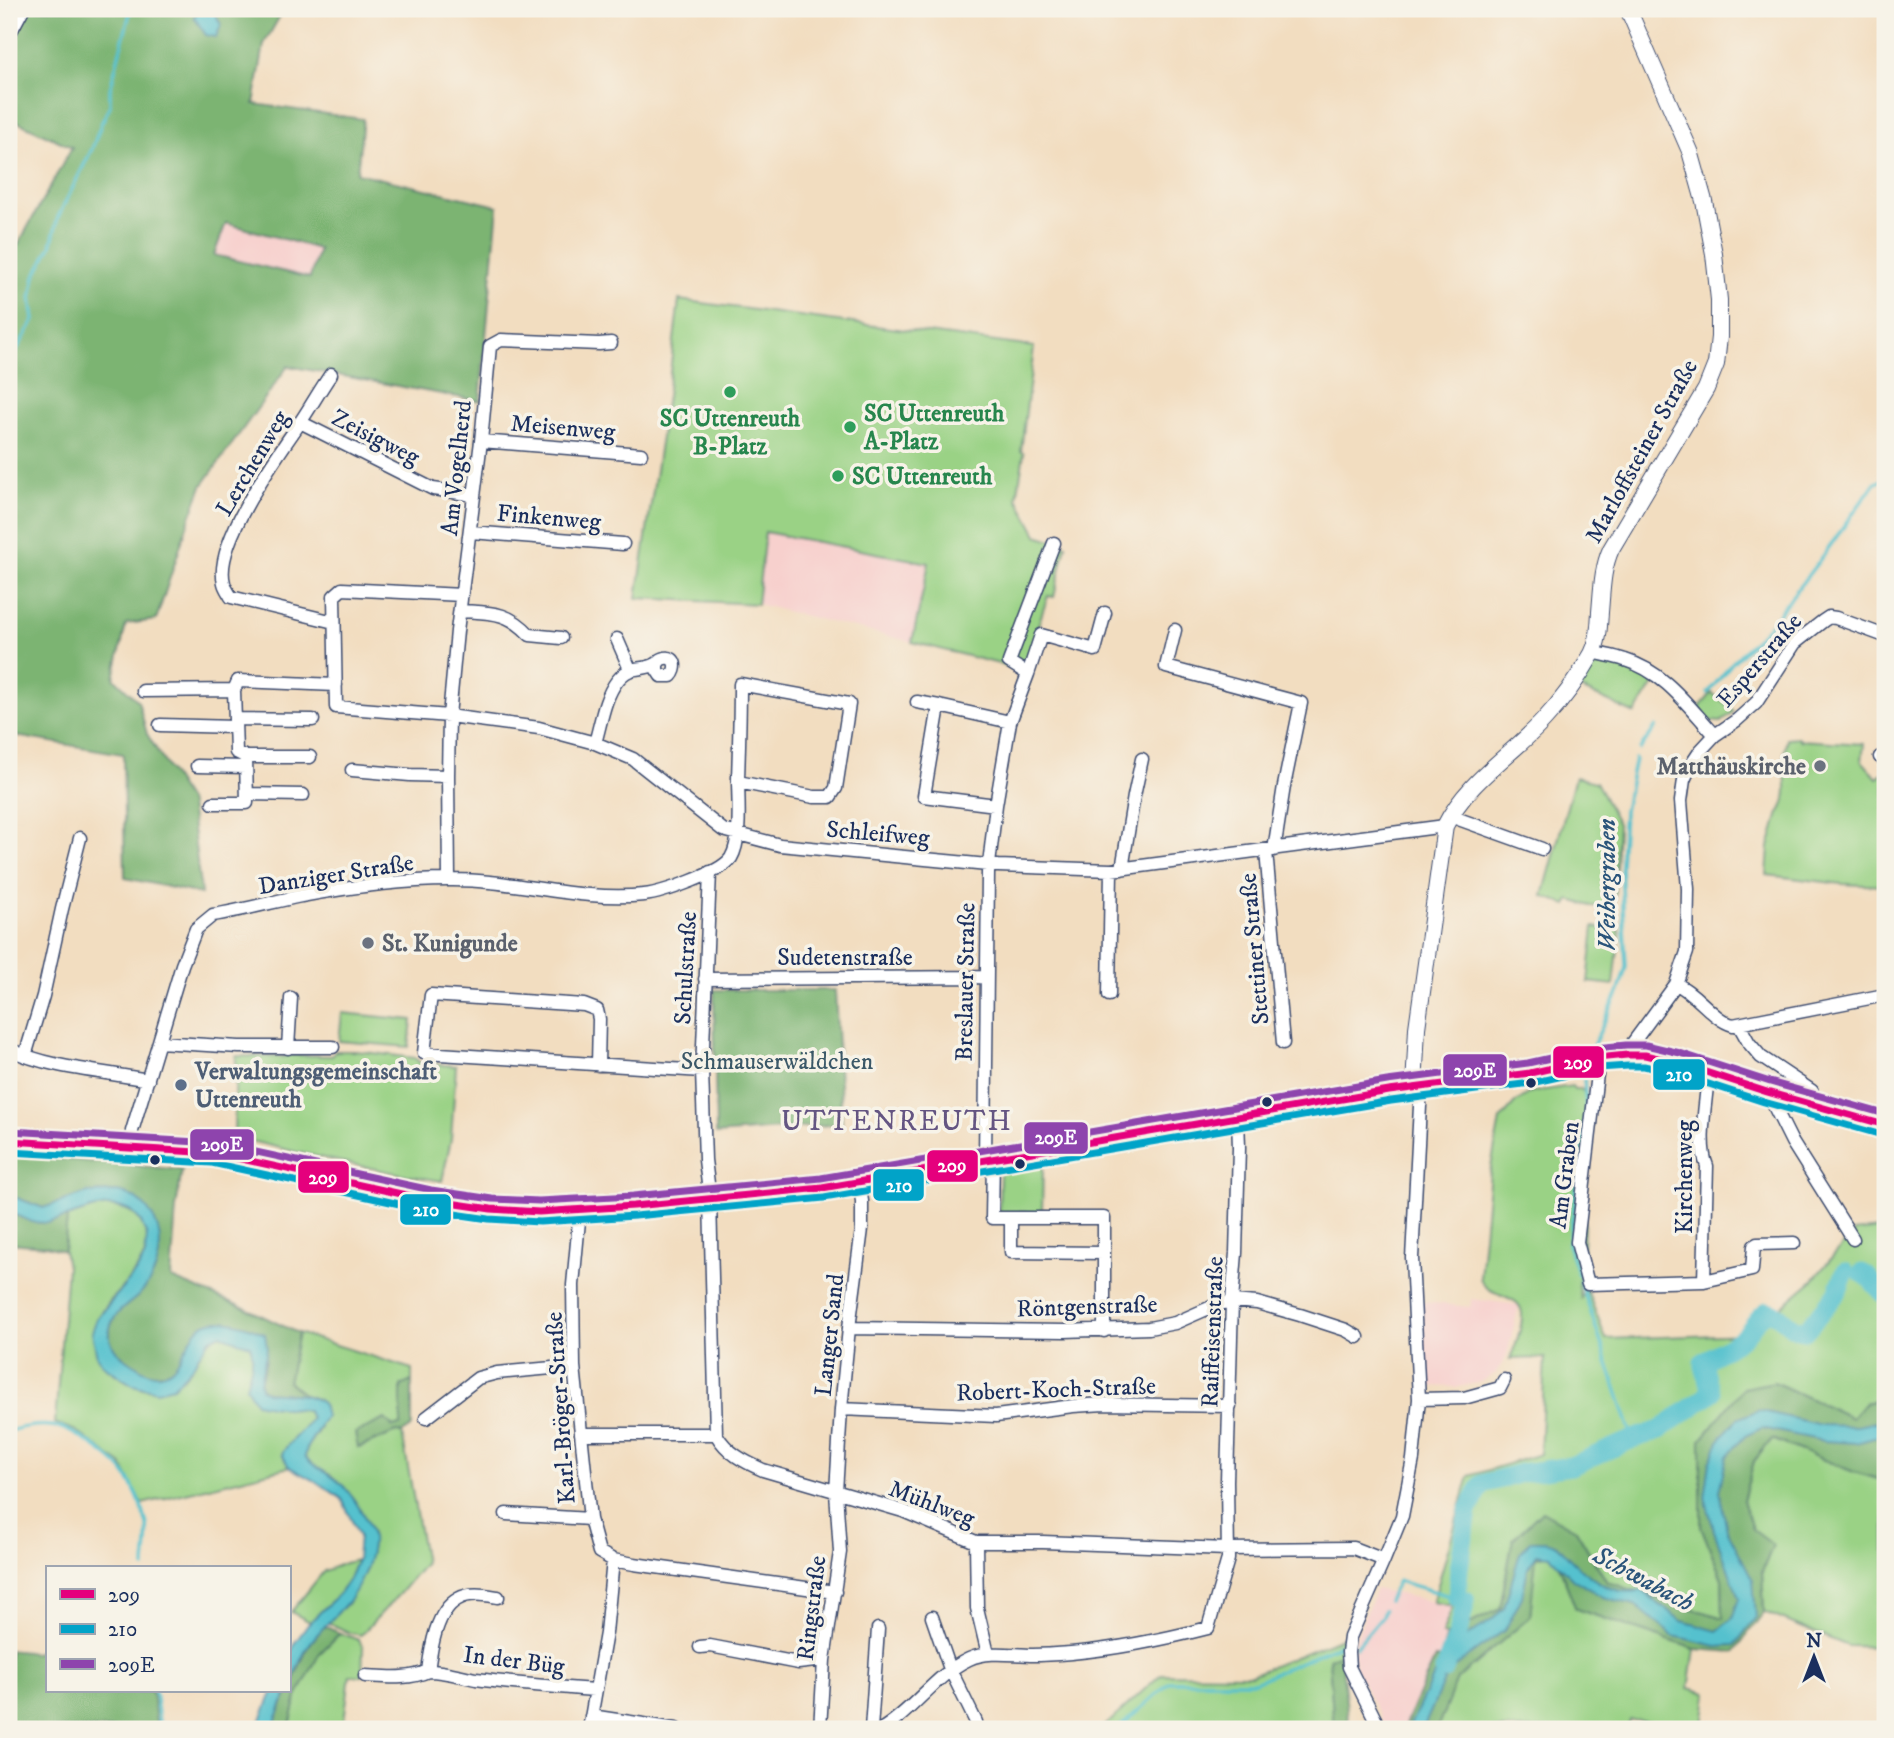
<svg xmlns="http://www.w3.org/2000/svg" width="1894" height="1738" viewBox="0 0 1894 1738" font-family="'IM FELL DW Pica',serif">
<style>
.built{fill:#f7d0cd}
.green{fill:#9ad285;stroke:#5a8072;stroke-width:2}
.forest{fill:#7bb472;stroke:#4b7268;stroke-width:2;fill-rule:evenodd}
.water{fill:#55c1ce;stroke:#387896;stroke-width:2}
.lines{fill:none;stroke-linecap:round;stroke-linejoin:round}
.stream{stroke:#55c1ce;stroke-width:3.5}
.river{stroke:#55c1ce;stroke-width:19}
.minor-casing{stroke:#3b496d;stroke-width:15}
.tertiary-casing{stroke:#3b496d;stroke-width:18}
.secondary-casing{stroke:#3b496d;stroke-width:20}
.minor{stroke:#fff;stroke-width:12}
.tertiary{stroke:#fff;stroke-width:16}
.secondary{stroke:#fde5c5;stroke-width:18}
.bus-1-casing{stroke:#f7f3e8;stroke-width:12}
.bus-2-casing{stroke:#f7f3e8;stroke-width:12}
.bus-3-casing{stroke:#f7f3e8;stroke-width:12}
.bus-1{stroke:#e5007d;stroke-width:7}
.bus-2{stroke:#01a3c8;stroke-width:7}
.bus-3{stroke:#8e44ad;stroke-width:7}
.leisure-dot{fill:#2e9e5b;stroke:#f7f3e8;stroke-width:2.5}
.worship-dot{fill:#6b7280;stroke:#f7f3e8;stroke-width:2.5}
.bus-dot{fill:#1b2f5e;stroke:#f7f3e8;stroke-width:2.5}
.service-dot{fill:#5c6f8a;stroke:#f7f3e8;stroke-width:2.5}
.labels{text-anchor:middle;stroke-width:7;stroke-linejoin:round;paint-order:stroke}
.leisure-label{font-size:24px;font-weight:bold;fill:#27864d;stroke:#f7f3e8;text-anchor:start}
.street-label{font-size:24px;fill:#1b2f5e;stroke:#f7f3e8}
.worship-label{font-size:24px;font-weight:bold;fill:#5b616d;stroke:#f7f3e8;text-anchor:end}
.park-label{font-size:24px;fill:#3b5868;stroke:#f7f3e8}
.service-label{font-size:24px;font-weight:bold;fill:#4e5e75;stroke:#f7f3e8;text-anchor:start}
.water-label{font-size:26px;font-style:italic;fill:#2a547a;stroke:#f7f3e8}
.quarter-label{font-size:28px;letter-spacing:2px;fill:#645582;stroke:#f7f3e8}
.line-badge{stroke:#f7f3e8;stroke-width:2.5}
.badge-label{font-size:19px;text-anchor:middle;font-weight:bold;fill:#fff}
</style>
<rect width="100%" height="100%" fill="#f7f3e8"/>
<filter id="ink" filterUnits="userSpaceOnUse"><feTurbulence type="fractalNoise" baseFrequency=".0143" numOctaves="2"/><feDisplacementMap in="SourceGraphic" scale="14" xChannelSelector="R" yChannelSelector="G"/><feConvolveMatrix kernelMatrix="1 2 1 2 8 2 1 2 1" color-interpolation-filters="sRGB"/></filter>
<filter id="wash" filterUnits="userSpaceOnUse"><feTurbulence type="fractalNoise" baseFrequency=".00686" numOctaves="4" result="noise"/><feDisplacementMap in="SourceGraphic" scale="28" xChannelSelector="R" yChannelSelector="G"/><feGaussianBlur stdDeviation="1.57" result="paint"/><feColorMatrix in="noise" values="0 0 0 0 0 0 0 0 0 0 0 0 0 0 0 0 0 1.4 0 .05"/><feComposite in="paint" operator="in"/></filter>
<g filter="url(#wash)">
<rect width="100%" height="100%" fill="#f2ddc0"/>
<path class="built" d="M226,223L319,249L310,278L213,255Z
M764,532L929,563L912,642L757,604Z
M1472,1299L1519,1305L1507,1356L1496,1373L1481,1382L1459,1387L1426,1386L1422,1302L1470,1307Z
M1376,1589L1453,1606L1443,1633L1447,1635L1440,1660L1435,1659L1403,1729H1386L1355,1668L1354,1643Z"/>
<path class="green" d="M679,300L1034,347L1021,451L1024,453L1017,498L1037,535L1066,545L1054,597L1048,596L1023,670L912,642L929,563L765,532L757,604L637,598L667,396Z
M1609,662C1627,663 1641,672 1654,684L1635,714L1579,688L1594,665Z
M1712,693L1734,711L1721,722L1710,721L1699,708Z
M1799,737V740L1864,744L1862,761L1877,778L1881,774L1885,773V886L1842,884L1767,875L1769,847L1779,813C1791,798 1784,773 1784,755C1784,750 1786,744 1787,738Z
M1575,777L1596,782L1618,824L1614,907L1591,906L1570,900L1567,905L1543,896Z
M1594,927L1620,930L1614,985L1588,982Z
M342,1013L412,1020L409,1047L339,1041Z
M335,1051H356L415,1058L420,1063L456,1066L451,1139L442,1181C372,1170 303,1154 234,1137L236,1056L284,1057L285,1055L332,1056Z
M1572,1086L1574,1089H1581L1589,1097L1582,1273L1578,1282L1581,1298L1586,1288L1606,1339L1749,1334L1812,1281L1854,1232L1879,1229L1885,1234V1398L1865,1403L1852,1419L1774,1382L1701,1526L1722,1579L1723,1618L1607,1582L1576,1530L1513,1539L1500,1609L1447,1635L1442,1634L1453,1606L1433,1602L1469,1476L1540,1454L1545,1358L1510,1359C1515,1346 1522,1330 1522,1316C1523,1292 1487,1299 1480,1278L1490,1172L1500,1120L1515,1103L1531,1092Z
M1043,1164L1042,1212H999L1000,1172Z
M108,1206C121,1207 133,1210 141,1222C157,1246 139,1267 124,1285C114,1296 105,1307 97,1319L104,1366C135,1390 166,1405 193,1366C203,1351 203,1342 221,1334C229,1339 240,1338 248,1344C255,1349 251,1357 253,1365C256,1379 265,1393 271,1406L308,1411L311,1418C303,1432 289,1440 282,1454L289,1467L142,1504L122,1465L76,1431L55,1423L67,1267L64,1251L67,1217L91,1209Z
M298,1333L412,1369V1381L401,1386V1425L393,1427L359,1448L396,1432L402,1433L425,1563L400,1593L361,1635L350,1633L327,1622L347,1604L361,1580L367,1567L372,1533L353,1498L332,1476L311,1464L305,1457L307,1447L320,1428L317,1399L305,1395L288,1382Z
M1772,1439L1854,1472L1885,1481V1647L1848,1646L1764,1612L1762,1572L1772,1545L1752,1530L1743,1500L1754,1461Z
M1554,1553L1576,1609L1695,1649L1689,1688L1707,1693L1703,1726L1630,1720L1628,1729H1437L1457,1679L1530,1617L1535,1557Z
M357,1560L349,1579L339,1594L310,1622L291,1612L324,1571L345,1563Z
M340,1633L359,1640L363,1648L362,1676L350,1675L343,1729H289L297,1697L319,1654Z
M1346,1636L1341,1654L1329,1659L1334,1729H1102L1161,1674L1251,1675Z"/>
<path class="forest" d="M9,9H201L222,14L227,9H284L264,44L254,104L363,119L357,173L498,206L480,401L288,366L202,486L189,520L156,620L126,624L114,678L138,701L147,734L190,804L201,894L125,878L123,754L9,735V261L72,147L9,118ZM226,223L319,249L310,278L214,255Z
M714,990H835L842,1124L716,1134Z
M9,1154L182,1170L176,1208L171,1278L252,1311L298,1333L288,1382L305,1395L266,1392L261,1389L260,1382L266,1361L254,1329L226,1322H211L201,1326L193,1336L179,1364L165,1373L152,1374L141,1370L112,1348L110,1341V1327L115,1316L125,1305L137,1297L159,1240L116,1192L88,1193L43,1208L9,1195Z
M9,1212C35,1224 40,1226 67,1217L64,1251L46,1246L9,1243Z
M412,1381V1427L402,1433L396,1432L358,1448L355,1433L385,1419L393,1427L401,1425V1386Z
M1774,1382L1852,1418L1865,1403L1885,1398V1481L1854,1472L1772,1439L1754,1461L1743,1500L1752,1529L1773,1545L1762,1572L1764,1612L1734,1652L1695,1649L1576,1609L1554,1553L1536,1557L1530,1617L1457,1679L1437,1729H1403L1435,1658L1440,1659L1447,1635L1500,1609L1513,1539L1542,1511L1576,1530L1607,1582L1723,1618L1722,1579L1701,1526V1440L1743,1388Z
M324,1626L340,1633L319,1654L297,1697L289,1729H272L308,1647Z
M47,1647V1691H152L157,1729H9V1650L35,1653Z
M1341,1654L1349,1729H1334L1329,1658Z"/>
<path class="water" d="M200,9H210L215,13L221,25L216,37L206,35L194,17Z
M116,1192C131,1194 143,1201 151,1214C168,1240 159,1275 138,1296C127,1306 114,1312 110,1328C106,1348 124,1358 138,1367C180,1394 181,1339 203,1325C220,1315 249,1326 265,1334L267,1348L260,1382L261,1389L266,1392C279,1394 316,1392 323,1405C324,1406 325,1415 326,1416L307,1447L305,1457C317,1471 336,1475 347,1490C355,1500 367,1519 371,1532C377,1552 358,1591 345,1605C333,1619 319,1630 309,1645C300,1658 295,1675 289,1689V1657L294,1644L310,1622L339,1594L349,1579L357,1560L359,1536L342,1499L320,1484L289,1467L282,1454C289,1440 303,1432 311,1418L308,1411L271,1406L256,1403L246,1387C249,1373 256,1359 250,1345L229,1338L221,1334L210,1339L198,1356L194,1365L173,1387L157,1391L133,1385L104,1366L97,1357L92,1332L97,1319L138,1269L145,1256L147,1236L140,1220L131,1211L119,1207L108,1206L91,1209L48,1223L32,1222L9,1212V1195L43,1208L88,1193Z
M1758,1410L1821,1425L1857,1426L1885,1420V1435L1856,1443L1823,1441L1762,1428L1745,1436L1727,1456L1719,1491L1727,1530L1753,1580L1756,1617L1735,1645L1717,1646L1673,1636L1635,1605L1603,1597L1573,1579L1550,1556L1537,1554L1528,1568L1522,1597L1505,1630L1458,1664L1446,1676L1423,1729H1408L1433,1677L1448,1656L1461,1640L1492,1620L1504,1608L1520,1553L1530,1541C1539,1541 1549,1540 1557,1545C1562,1549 1567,1556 1572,1561C1590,1578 1614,1597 1640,1590L1682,1621L1717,1631L1732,1619L1739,1598L1714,1531L1705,1497L1710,1462L1721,1437L1737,1419Z
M273,1691H288L272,1729H257Z"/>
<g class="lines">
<path class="stream" d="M9,363L34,320L31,298L35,276L51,246L58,217L92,149L101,124L110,106V89L131,9
M1708,693L1732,663L1770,625L1825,553L1874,484L1885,479
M1640,749L1656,727
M1592,1048L1619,991L1626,967L1621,865L1624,811L1635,759
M1578,1275L1568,1244L1575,1202L1586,1108L1584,1077
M1580,1280L1633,1439
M9,1431C24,1426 46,1423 62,1428C80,1435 111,1456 123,1471C134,1485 143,1508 147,1525C149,1538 145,1555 145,1568
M1388,1601L1398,1581L1457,1598
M1356,1647L1382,1616L1384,1610
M155,1691L160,1729
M1113,1729L1119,1728L1170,1682H1255L1339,1645"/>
<path class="river" d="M1862,1273L1867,1276L1885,1295
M1444,1670L1458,1634L1466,1600L1457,1598L1459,1569L1468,1511L1482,1484L1522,1473L1571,1466L1633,1439L1660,1430L1711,1393L1703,1362C1716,1354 1731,1346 1743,1337C1752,1329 1756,1318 1767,1311C1786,1315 1786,1329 1805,1331L1837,1293L1845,1272"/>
</g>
</g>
<g filter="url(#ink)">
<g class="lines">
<defs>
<path id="minor" d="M9,35L23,9
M331,374C320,390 310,408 299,424C277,456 213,544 224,583C225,588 229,593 231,597L334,622
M300,422L433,489L474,495
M481,441L641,454
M471,532L623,544
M462,595L342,589L334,596L336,707L449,716L539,728L595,743L633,759L723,830L780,845L998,866L1111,870L1445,826
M461,611C491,613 508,611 530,635L561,638
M1175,630L1166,667L1301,703L1284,786L1274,850
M617,639L630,669
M1593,652C1603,655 1614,656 1625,660C1665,672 1688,706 1715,735
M1028,674L1041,635L1095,650L1105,613
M143,691L234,690L238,681L336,685
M917,702L939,706
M235,719L313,720
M160,725L235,727
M595,743C601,723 604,698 617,681C631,663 641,672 656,664C662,661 657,660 665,658C677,656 677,670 671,676H661L657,670V664
M246,757H310
M1880,757L1885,758
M197,766L246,767
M352,770L410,775L448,776
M247,794L303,795
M213,803H247L246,757L236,752L234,690
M996,805L924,796L939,706L1010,722
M1450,816L1542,849
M1266,851L1283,1043
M1122,869L1134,796L1142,759
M710,872L702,1071L705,1160L710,1199L716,1434C727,1453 743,1461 763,1470L903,1511L976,1542H1043L1227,1549L1353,1548L1384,1560
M449,880L448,776L449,716L457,631L481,441L490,346L501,340L599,344L611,343
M705,979L986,977
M1676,984C1697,993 1712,1019 1733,1025L1885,995
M1109,995L1111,870
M1739,1025L1749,1043L1761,1057L1812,1091L1813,1104
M159,1042L239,1047H333
M288,1048L291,998
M9,1049C51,1069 102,1071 148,1080
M1627,1055L1632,1044L1676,984L1687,952L1688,889L1681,801L1684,780L1691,765L1701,750L1715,735L1737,720L1756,703L1795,643L1823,621L1829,617L1836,618L1885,636
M25,1056L43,996L62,909L80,838
M1597,1058V1074L1577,1242L1588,1284L1704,1281L1752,1270L1754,1246L1757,1244L1794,1243
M598,1065L599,1019L597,1010L584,1005L431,995L424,1053L702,1071
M1767,1092L1792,1142L1853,1239
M131,1147L132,1131L182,965L196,929L213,915C243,910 272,902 301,896C350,887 400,880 449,880C514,879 579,902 644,895C662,893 721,873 731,858C742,840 738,800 738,779C739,748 740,716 740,684L849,704L836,788L830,797H814L738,782
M993,1159L992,1218H1104V1331
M985,1161L988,873L996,805L1010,722L1028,674L1009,662L1054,543
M580,1210L573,1285L574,1366L590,1519L599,1552L613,1560L634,1564L835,1592
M1011,1218V1252L1104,1253
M1704,1281L1707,1166C1697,1143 1707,1099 1708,1073
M849,1328L1065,1331L1149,1328L1175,1323L1216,1305L1232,1301L1257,1303L1300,1315L1346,1330L1358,1337
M1419,1399L1464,1398L1500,1388L1504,1380
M841,1409L996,1416L1073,1406L1104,1404L1230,1406
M426,1418L478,1378L497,1373L574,1366
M581,1434H716
M506,1514L590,1519
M976,1542L977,1608L988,1654
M498,1597C485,1595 470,1592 458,1599C436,1611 431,1648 428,1671C445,1671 460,1676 476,1679C516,1684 555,1687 595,1690
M932,1617L950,1669L976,1722
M700,1647L710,1646L798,1663L824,1660
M365,1676C386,1677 409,1680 428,1671
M591,1716L676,1729
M589,1729L606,1633L613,1560
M820,1729L824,1660L840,1552L836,1492L841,1409L849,1328L862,1229V1201L859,1183
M871,1729L878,1629
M882,1729C914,1710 935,1675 969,1659C989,1650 1012,1655 1033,1655C1045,1655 1058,1654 1071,1653C1115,1649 1165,1639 1208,1628L1228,1559L1227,1481L1232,1301L1236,1253L1239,1148L1238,1117
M1380,1729L1349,1667L1348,1652L1350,1637L1384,1560L1402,1516L1413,1459L1419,1399L1412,1258L1421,1087"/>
<path id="tertiary" d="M1414,1088L1417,1028L1445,826C1467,781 1511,756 1544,720C1562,701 1579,677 1592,654C1599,641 1599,626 1600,612C1602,590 1602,569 1611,549L1706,389L1716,364L1719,337V300L1714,254L1704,201L1690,151L1628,9"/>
<path id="secondary" d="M9,1141L131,1147L214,1153L429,1200L491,1209L539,1212L634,1206L822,1188L1389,1091L1530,1073L1597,1058L1627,1055H1645L1678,1063L1767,1092L1885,1125"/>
</defs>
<use href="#minor" class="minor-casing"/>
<use href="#tertiary" class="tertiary-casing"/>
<use href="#secondary" class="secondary-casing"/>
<use href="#minor" class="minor"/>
<use href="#tertiary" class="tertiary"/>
<use href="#secondary" class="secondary"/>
<defs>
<path id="bus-1" d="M9,1141L214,1153L429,1200L491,1209L539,1212L634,1206L822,1188L1389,1091L1530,1073L1597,1058L1627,1055H1645L1678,1063L1767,1092L1885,1125"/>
<path id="bus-2" d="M9,1152L212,1163L427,1210L489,1219L540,1222L635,1216L824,1198L1391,1101L1531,1083L1599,1068L1628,1066H1644L1675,1073L1764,1102L1882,1135"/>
<path id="bus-3" d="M10,1131L215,1143L431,1190L492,1199L539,1201L633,1196L821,1178L1387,1081L1528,1063L1595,1048L1626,1045H1646L1680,1053L1770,1082L1885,1114"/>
</defs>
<use href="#bus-1" class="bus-1-casing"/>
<use href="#bus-2" class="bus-2-casing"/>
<use href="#bus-3" class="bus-3-casing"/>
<use href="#bus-1" class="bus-1"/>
<use href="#bus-2" class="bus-2"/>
<use href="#bus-3" class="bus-3"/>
</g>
</g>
<g class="leisure-dot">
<circle cx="730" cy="392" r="7"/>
<circle cx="850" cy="427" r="7"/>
<circle cx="838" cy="476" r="7"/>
</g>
<g class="worship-dot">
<circle cx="1820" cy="766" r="7"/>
<circle cx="368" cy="943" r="7"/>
</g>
<g class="bus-dot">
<circle cx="1531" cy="1083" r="6"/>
<circle cx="1267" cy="1102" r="6"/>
<circle cx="155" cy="1160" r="6"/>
<circle cx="1020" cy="1164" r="6"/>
</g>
<circle class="service-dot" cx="181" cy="1085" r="7"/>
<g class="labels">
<g class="leisure-label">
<text x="864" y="421">SC Uttenreuth<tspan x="864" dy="28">A-Platz</tspan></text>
<text x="730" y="426" text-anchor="middle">SC Uttenreuth<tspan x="730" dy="28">B-Platz</tspan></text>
<text x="852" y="484">SC Uttenreuth</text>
</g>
<g class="street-label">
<text transform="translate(563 427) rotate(5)" y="8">Meisenweg</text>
<text transform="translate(376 437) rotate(27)" y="8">Zeisigweg</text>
<text transform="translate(1641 451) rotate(-61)" y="8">Marloffsteiner Straße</text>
<text transform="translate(252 463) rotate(-59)" y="8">Lerchenweg</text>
<text transform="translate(456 468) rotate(-84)" y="8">Am Vogelherd</text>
<text transform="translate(549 517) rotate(5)" y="8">Finkenweg</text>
<text transform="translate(1759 660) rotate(-49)" y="8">Esperstraße</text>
<text transform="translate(878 833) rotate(5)" y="8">Schleifweg</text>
<text transform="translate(336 874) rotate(-9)" y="8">Danziger Straße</text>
<text transform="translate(1254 949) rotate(-95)" y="8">Stettiner Straße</text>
<text x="845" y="965">Sudetenstraße</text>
<text transform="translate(685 968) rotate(-87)" y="8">Schulstraße</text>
<text transform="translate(965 982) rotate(-89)" y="8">Breslauer Straße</text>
<text transform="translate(1564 1175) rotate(-83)" y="8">Am Graben</text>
<text transform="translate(1684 1177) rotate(-90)" y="8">Kirchenweg</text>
<text transform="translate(1087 1306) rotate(-2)" y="8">Röntgenstraße</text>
<text transform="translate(1212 1332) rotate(-88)" y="8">Raiffeisenstraße</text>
<text transform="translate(829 1335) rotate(-84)" y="8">Langer Sand</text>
<text transform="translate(1056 1389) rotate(-2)" y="8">Robert-Koch-Straße</text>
<text transform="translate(560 1408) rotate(-94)" y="8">Karl-Bröger-Straße</text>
<text transform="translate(932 1503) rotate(21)" y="8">Mühlweg</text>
<text transform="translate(811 1608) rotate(-83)" y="8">Ringstraße</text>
<text transform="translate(514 1660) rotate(7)" y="8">In der Büg</text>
</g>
<g class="worship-label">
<text x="1806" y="774">Matthäuskirche</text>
<text x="382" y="951" text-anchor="start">St. Kunigunde</text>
</g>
<g class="park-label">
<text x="777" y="1069">Schmauserwäldchen</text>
</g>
<g class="service-label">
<text x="195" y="1079">Verwaltungsgemeinschaft<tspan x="195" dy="28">Uttenreuth</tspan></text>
</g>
<g class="water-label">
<text transform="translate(1606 885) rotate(-90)" y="9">Weihergraben</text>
<text transform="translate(1644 1578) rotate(28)" y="9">Schwabach</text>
</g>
<g class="quarter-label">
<text x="897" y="1130">UTTENREUTH</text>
</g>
</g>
<g class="line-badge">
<rect x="1552" y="1045" width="53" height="34" rx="7" fill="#e5007d"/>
<rect x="1442" y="1053" width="66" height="34" rx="7" fill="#8e44ad"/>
<rect x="1652" y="1058" width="54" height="33" rx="7" fill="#01a3c8"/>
<rect x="1023" y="1121" width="66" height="34" rx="7" fill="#8e44ad"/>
<rect x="189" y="1128" width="66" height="33" rx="7" fill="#8e44ad"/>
<rect x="926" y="1149" width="53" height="34" rx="7" fill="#e5007d"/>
<rect x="297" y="1160" width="53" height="34" rx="7" fill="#e5007d"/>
<rect x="872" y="1168" width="53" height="34" rx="7" fill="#01a3c8"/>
<rect x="399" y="1193" width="53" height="33" rx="7" fill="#01a3c8"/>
</g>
<g class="badge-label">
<text x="1578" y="1069">209</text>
<text x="1475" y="1077">209E</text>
<text x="1679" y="1081">210</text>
<text x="1056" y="1144">209E</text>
<text x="222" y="1151">209E</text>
<text x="952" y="1172">209</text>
<text x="323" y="1184">209</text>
<text x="899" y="1192">210</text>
<text x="426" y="1216">210</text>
</g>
<rect width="1894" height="1738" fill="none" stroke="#f7f3e8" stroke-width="35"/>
<rect x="46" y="1566" width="245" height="126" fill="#f7f3e8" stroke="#9fa5b1" stroke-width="2"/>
<rect x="60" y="1589" width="35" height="10" fill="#e5007d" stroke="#9fa5b1" stroke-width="2"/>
<text x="108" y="1602" font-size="21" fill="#1b2f5e">209</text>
<rect x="60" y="1624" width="35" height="10" fill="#01a3c8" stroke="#9fa5b1" stroke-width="2"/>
<text x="108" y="1636" font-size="21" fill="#1b2f5e">210</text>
<rect x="60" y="1659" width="35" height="10" fill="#8e44ad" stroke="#9fa5b1" stroke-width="2"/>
<text x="108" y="1672" font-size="21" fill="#1b2f5e">209E</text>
<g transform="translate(1814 1657)" stroke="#f7f3e8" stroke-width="5" paint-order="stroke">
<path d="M0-5L12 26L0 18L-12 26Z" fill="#1b2f5e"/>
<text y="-10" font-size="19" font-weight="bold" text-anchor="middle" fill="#1b2f5e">N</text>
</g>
</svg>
